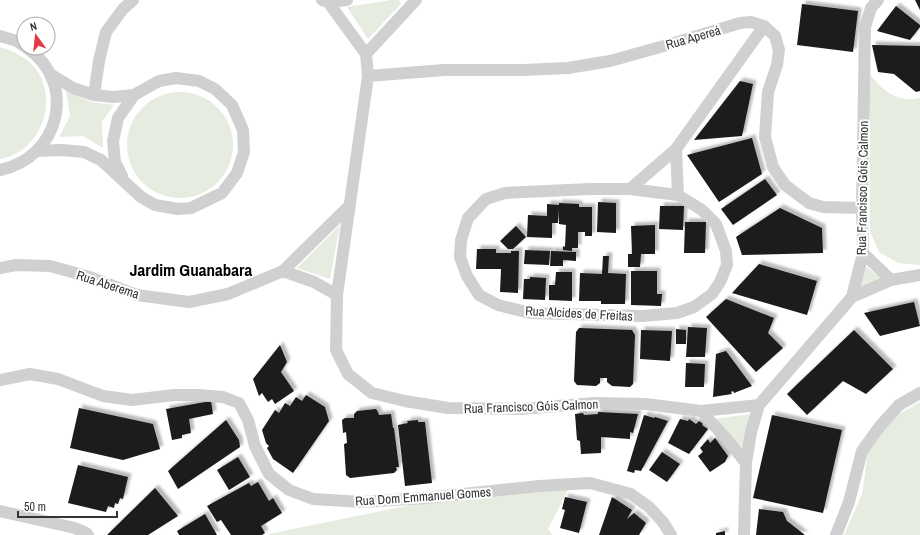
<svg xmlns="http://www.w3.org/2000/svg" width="920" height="535" viewBox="0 0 920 535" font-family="'Archivo Narrow',sans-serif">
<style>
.green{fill:#e6ecdf}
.building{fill:#1a1a1a;filter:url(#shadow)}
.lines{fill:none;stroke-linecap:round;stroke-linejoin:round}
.street{stroke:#d0d0d0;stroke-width:12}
.labels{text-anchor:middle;stroke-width:4;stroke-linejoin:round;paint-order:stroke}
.street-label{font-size:13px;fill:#333;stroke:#fff}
.district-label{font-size:17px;font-weight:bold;fill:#000;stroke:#fff}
</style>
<defs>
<filter id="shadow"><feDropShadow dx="3.5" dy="-3.5" stdDeviation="1" flood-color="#0004"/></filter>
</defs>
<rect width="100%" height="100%" fill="#fff"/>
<path class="green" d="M391,0H399L401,4L368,39L347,7Z
M0,47C14,51 30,59 38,72C58,106 39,152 0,159Z
M869,73C882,90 897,103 920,98V265L898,263L879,252L870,231Z
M66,90L91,102L114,105L102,122L103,148L83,136L59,137L70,116Z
M127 145a53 53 0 1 1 106 0a53 53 0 1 1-106 0Z
M340,225L330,279L297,268Z
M864,265L881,278L858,288Z
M920,402V535H844L862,494L869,445L899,414Z
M751,414L743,448L714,419Z
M569,488L548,529L553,535H268L269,534L415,504Z"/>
<path class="building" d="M915,0H920V10Z
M802,4L858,11L853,52L797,45Z
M896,6L920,25V27L910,40L877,31Z
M872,45L920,46V91L916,92L894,74L878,72Z
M740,81L753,84L742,136L694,140Z
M752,138L762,174L719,202L687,155Z
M765,179L777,195L733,225L721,209Z
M598,202L616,203V233L597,232Z
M559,203L579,204V207H592V236H585V232H578V248H572V251L563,250V246L565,247L566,225L559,224V209L558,223H552V238L527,237L528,215L547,216V204L559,205Z
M660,206H684L683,230L659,229Z
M780,208L822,228L823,253L742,255L736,237Z
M685,222H706L705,253H684Z
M655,225V254H641L640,267H628V254H632L631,226Z
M516,226L526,237L513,249H508L500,241Z
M477,249H496V253H511V251H519L518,293L500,292L501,269H476Z
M525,250L550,251L549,265L524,264Z
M551,251L576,252V261L563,260V266H550Z
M603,256H609L608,273L626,274L625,304H601V301H579L580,273L602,274Z
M759,264L817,281L807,315L732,293Z
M631,271H657V294H662L661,306L631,305Z
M556,272H572V301L549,300V285H555Z
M530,277L546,278L545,300L523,299L524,279H530Z
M726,299L774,318L768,333L783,348L756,372L706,317Z
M914,302L920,326L880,336L864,313Z
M688,327L707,328L705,357H686Z
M579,328L632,330L635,335L633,384L630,387L612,386L607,382V378H600V383L596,386L577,385L574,381L576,332Z
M676,329L686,330V344H676Z
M641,330L672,331L670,361L640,359Z
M854,330L893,369L866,394L843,381L807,415L787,394Z
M280,345L287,362L281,372L294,391L275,404L272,399L268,402L262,393L259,396L253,379Z
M726,351L752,386L734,393L733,391L731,392L732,394L713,397L716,354Z
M686,363L705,364L704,387H685Z
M306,395L325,407L329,421L293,473L273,459L267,448L269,446L266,443L262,430L275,410L279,413L285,403L290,406L296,397L302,401Z
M211,401L213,414L189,419L191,433L182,435V438L172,440L166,409Z
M79,408L153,424L160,449L123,460L70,448Z
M376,409L378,412L379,415L391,414L393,428H394L399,467H396L397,470L394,473L350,478L346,475L344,444L347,443L346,432L343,433L342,420L345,418H354V414L357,411Z
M598,412L638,414L633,433L630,432V439L601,437V453L581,454L580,441L577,440L575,414L583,413L584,415L598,414Z
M644,415L654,418L655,417L668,421L641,471L635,470L634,473L627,471Z
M772,415L842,430L823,513L753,498Z
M680,419L688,421L689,419L696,424L699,421L703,424L702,425L708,429L689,454L668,443Z
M226,420L239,440L240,447L178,489L168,471Z
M418,420V422H425L432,483L405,486L398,425L408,423L407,421Z
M715,438L728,456L725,462L710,472L698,456L703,452L700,448L708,439L710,443Z
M662,452L680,464L667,482L649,470Z
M238,457L250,477L229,490L217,470Z
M78,465L128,477L123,499L120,498L118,504L115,503L114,508L108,506L106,512L68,503Z
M258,482L269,501L273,498L282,513L261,526L265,533L262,535H231L221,520L217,522L207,506L249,483L251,486Z
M155,488L178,516L148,535H107Z
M565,497L587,502L579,533L560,528L565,510L562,509Z
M612,497L632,510L627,519L634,513L646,523L639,535H599Z
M759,509L783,512L787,521L805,535H756Z
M205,514L217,535H179L177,531Z
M725,531V535H716V533Z"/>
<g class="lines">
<path class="street" d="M322,0L328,2L347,0
M328,2L366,54L368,76L337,295L336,350L348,374L372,393L405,401L448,408L520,409L595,403L646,404L701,411L759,405L852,297L863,253L862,208L865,27L871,8L878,0
M0,36L17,41L24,46
M366,54L416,0
M368,76L444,70H524L568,68L610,61L671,44L740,23L751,22L764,26L775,36L779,50L777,65L768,92L765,137L773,167L785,185L809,203L823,207L862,208
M94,95L99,61L106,32L123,9L133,0
M676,149L678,195
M37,151L62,150L84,152L101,160L141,197L155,205L178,209L191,208L222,193L237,173L244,152L243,130L232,105L215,89L199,81L176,78L159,81L134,95L113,97L94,95L73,88L52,75
M0,170C60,158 78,83 27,48
M122,176L115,162L113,141L118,118L134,95
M590,189H630L678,195L702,210L716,224L726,251L727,265L720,282L712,294L694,307L677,313L643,316L530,313L498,305L479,295L467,276L460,257L461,240L468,218L486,199L505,193Z
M630,189L676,149L764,26
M863,253L891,280L920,275
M0,268L16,265L50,266L90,277L137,295L189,302L228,294L283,271L349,206
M283,271L314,282L337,295
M852,297L891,280
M0,380L30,374L58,379L103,396L132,400L174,395H198L223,397L239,403L248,420L255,446L269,474L289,490L313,499L362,502L425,498L539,486L590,483L631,494L649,507L663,522L671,535
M701,411L731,444L746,463
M0,511L75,528L86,533L88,535
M744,535L746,463L751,432L759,405
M836,535L849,502L862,451L880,426L899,405L920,393"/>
</g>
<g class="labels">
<g class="street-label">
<text transform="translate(693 37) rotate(-16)" y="5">Rua Apereá</text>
<text transform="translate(862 188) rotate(-89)" y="5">Rua Francisco Góis Calmon</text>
<text transform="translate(108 284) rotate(18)" y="5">Rua Aberema</text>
<text transform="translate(579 313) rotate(3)" y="5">Rua Alcides de Freitas</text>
<text transform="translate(531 406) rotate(-2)" y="5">Rua Francisco Góis Calmon</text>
<text transform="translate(423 496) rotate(-4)" y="5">Rua Dom Emmanuel Gomes</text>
</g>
<g class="district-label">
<text x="191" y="276">Jardim Guanabara</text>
</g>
</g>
<g transform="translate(36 36) rotate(345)"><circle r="19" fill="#ffffff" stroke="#adadad"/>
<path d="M0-3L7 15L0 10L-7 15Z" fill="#e63946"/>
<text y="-6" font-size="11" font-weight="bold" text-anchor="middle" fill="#333333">N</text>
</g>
<path d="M18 511v6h99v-6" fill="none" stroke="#333333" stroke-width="2"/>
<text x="24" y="511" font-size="12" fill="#333333" stroke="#ffffff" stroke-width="3" paint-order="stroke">50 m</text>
</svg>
